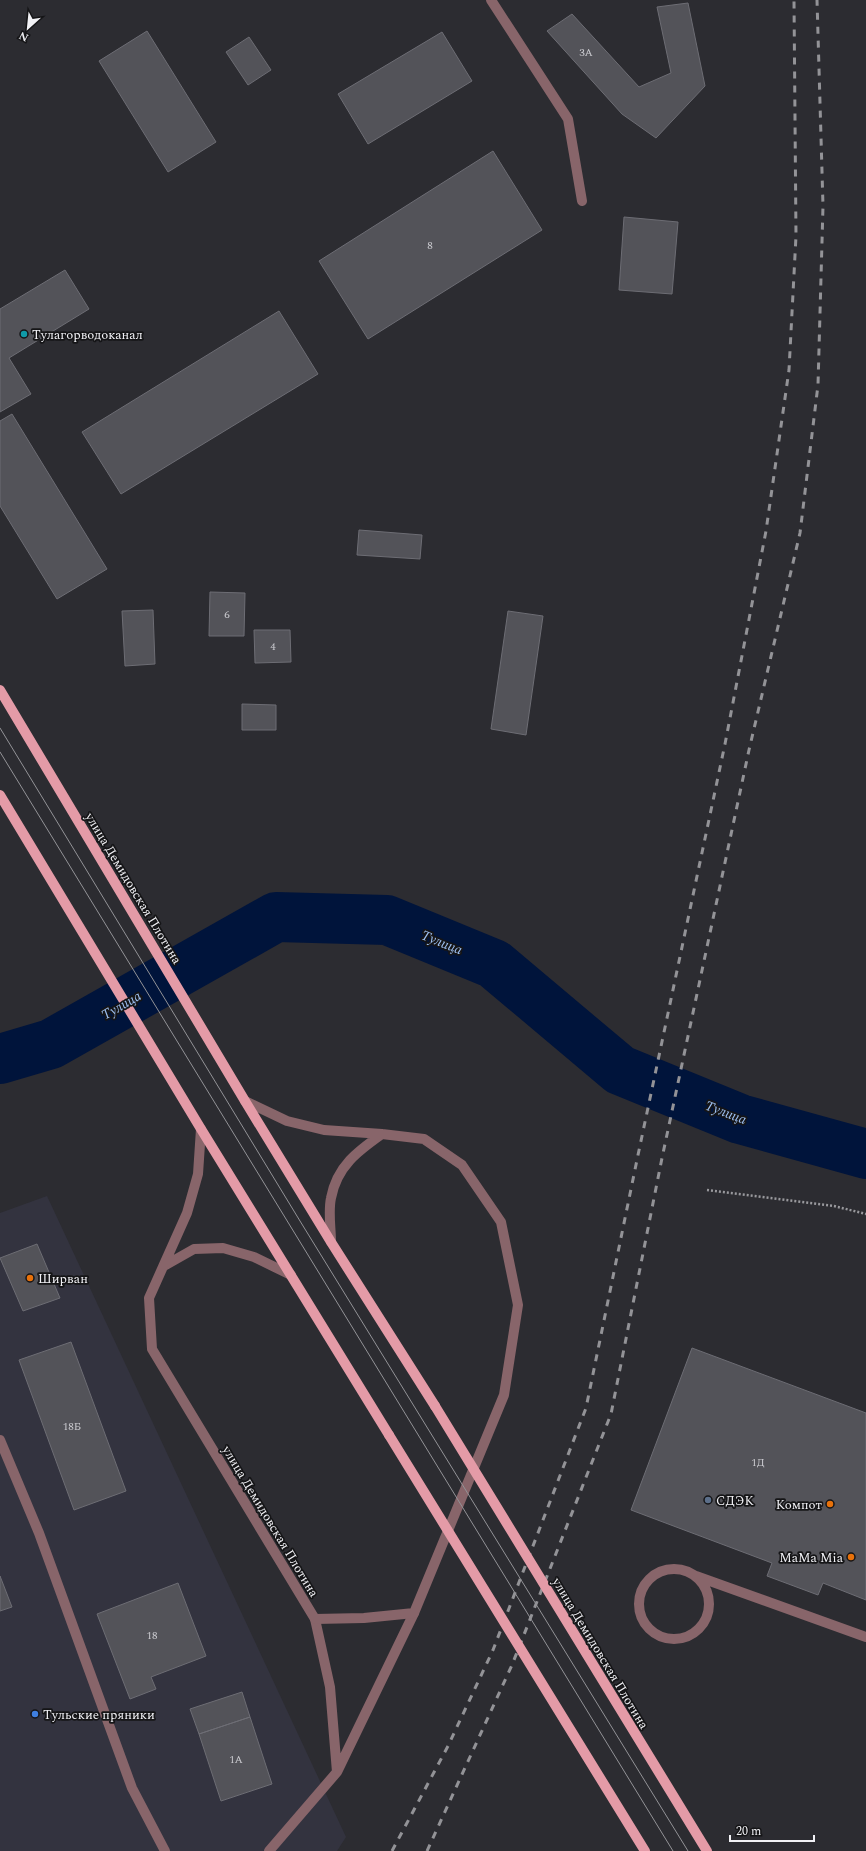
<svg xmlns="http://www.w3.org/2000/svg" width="866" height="1851" viewBox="0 0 866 1851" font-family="Spectral,serif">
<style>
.built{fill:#33333f}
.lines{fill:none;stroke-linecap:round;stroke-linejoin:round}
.river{stroke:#00143b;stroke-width:50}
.building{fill:#535359;stroke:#6d6d74}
.path{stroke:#99999d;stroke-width:2.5;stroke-dasharray:2 2;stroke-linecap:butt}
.lane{stroke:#88656a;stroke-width:10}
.street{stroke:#88656a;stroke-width:10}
.primary{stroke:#e49ba7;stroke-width:10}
.tram{stroke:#939397;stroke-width:1}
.rail{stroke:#939397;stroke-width:3;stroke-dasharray:7 7;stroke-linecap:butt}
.primary-bridge{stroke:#e49ba7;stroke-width:10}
.culture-dot{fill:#0f9aa8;stroke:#151517;stroke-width:1.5}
.food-dot{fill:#e8710a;stroke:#151517;stroke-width:1.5}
.service-dot{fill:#5c6f8a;stroke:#151517;stroke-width:1.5}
.shop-dot{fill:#3f7fe0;stroke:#151517;stroke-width:1.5}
.labels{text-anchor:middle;stroke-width:3.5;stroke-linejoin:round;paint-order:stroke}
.number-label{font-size:11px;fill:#cacacf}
.poi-label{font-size:13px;fill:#f2f2f6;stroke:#151517;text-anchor:start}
.street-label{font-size:13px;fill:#f2f2f6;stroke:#151517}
.water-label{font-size:14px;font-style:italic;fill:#9ec0f2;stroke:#151517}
</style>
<rect width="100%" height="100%" fill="#2c2c31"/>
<path class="built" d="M47,1196L346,1837L337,1851H0V1213Z"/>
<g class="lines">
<path class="river" d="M0,1059L51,1044L276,917L387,920L494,964L620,1070L740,1119L866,1154"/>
</g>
<path class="building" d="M688,3L705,86L656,138L622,114L547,31L572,14L639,87L671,73L657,7Z
M147,31L216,142L168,172L99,61Z
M442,32L472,81L368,144L338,94Z
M249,37L271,70L248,85L226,52Z
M493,151L542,230L368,339L319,261Z
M624,217L678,222L672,294L619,290Z
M65,270L89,309L9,358L31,394L0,412V309Z
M279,311L318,374L121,494L82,432Z
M12,414L107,569L57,599L0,506V421Z
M359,530L422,535L420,559L357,555Z
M210,592L245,593L244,636H209Z
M153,610L155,664L125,666L122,611Z
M508,611L543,616L526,735L491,729Z
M254,630H290L291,662L255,663Z
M242,704L276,705V730H242Z
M37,1244L60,1298L23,1311L0,1258Z
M71,1342L126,1491L74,1510L19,1360Z
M692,1348L866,1413V1600L823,1583L818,1595L767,1576L772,1563L631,1510Z
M0,1576L12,1607L0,1611Z
M178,1583L206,1656L151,1677L156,1689L130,1699L97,1614Z
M242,1692L250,1717L199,1734L190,1709Z
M250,1717L272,1784L221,1801L199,1734Z"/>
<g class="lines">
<path class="path" d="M707,1190L834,1206L866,1214"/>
<path class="lane" d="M491,0L568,119L582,201
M0,1440L39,1533L132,1788L165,1851
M639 1604a35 35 0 1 1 70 0a35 35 0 1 1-70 0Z
M696,1576L866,1637
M337,1772L414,1613
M269,1851L337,1772L330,1687L315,1619"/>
<path class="street" d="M201,1129L198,1174L187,1213L149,1298L152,1349L315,1619L364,1618L414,1613L504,1395L518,1305L501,1222L462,1165L424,1139L382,1134L324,1130L287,1121L245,1101
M331,1242C331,1228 328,1212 331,1198C337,1166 358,1151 382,1134
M164,1266L194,1249L223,1248L254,1257L291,1275"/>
<path class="primary" d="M0,690L245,1101L331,1242L435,1406
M0,795L201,1129L389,1435"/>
<path class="tram" d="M0,728L300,1221L688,1851
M0,752L673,1851"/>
<path class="rail" d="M392,1851L448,1746L493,1650L586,1408L638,1155L725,744L766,531L789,370L796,236L794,0
M427,1851L512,1665L611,1414L662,1158L749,750L800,533L818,385L823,206L817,0"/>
<path class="primary-bridge" d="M435,1406L707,1851
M389,1435L645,1851"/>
</g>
<circle class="culture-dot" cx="24" cy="334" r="4"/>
<g class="food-dot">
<circle cx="30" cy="1278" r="4"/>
<circle cx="830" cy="1504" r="4"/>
<circle cx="851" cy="1557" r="4"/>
</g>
<circle class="service-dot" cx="708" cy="1500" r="4"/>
<circle class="shop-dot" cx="35" cy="1714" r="4"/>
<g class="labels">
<g class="number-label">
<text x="586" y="56">3А</text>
<text x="430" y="249">8</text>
<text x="227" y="618">6</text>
<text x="273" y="650">4</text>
<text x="72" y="1430">18Б</text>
<text x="758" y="1466">1Д</text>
<text x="152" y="1639">18</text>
<text x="236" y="1763">1А</text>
</g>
<g class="poi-label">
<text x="32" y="339">Тулагорводоканал</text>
<text x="38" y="1283">Ширван</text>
<text x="716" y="1505">СДЭК</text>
<text x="822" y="1509" text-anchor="end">Компот</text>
<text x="843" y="1562" text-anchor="end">MaMa Mia</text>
<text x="43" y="1719">Тульские пряники</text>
</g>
<g class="street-label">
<text transform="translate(134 888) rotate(59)" y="5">улица Демидовская Плотина</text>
<text transform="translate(271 1521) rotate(59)" y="5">улица Демидовская Плотина</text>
<text transform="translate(601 1653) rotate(59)" y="5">улица Демидовская Плотина</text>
</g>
<g class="water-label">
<text transform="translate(442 942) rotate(22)" y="5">Тулица</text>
<text transform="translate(121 1005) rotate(-30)" y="5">Тулица</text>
<text transform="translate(726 1112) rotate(21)" y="5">Тулица</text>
</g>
</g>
<g transform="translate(28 28) rotate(207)" stroke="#151517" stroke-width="3" paint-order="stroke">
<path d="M0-3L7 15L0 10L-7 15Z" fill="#f2f2f6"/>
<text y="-6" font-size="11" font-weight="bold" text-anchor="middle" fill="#f2f2f6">N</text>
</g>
<path d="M730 1835v6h84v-6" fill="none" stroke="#f2f2f6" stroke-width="2"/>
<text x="736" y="1835" font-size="12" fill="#f2f2f6" stroke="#151517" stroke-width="3" paint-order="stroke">20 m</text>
</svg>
